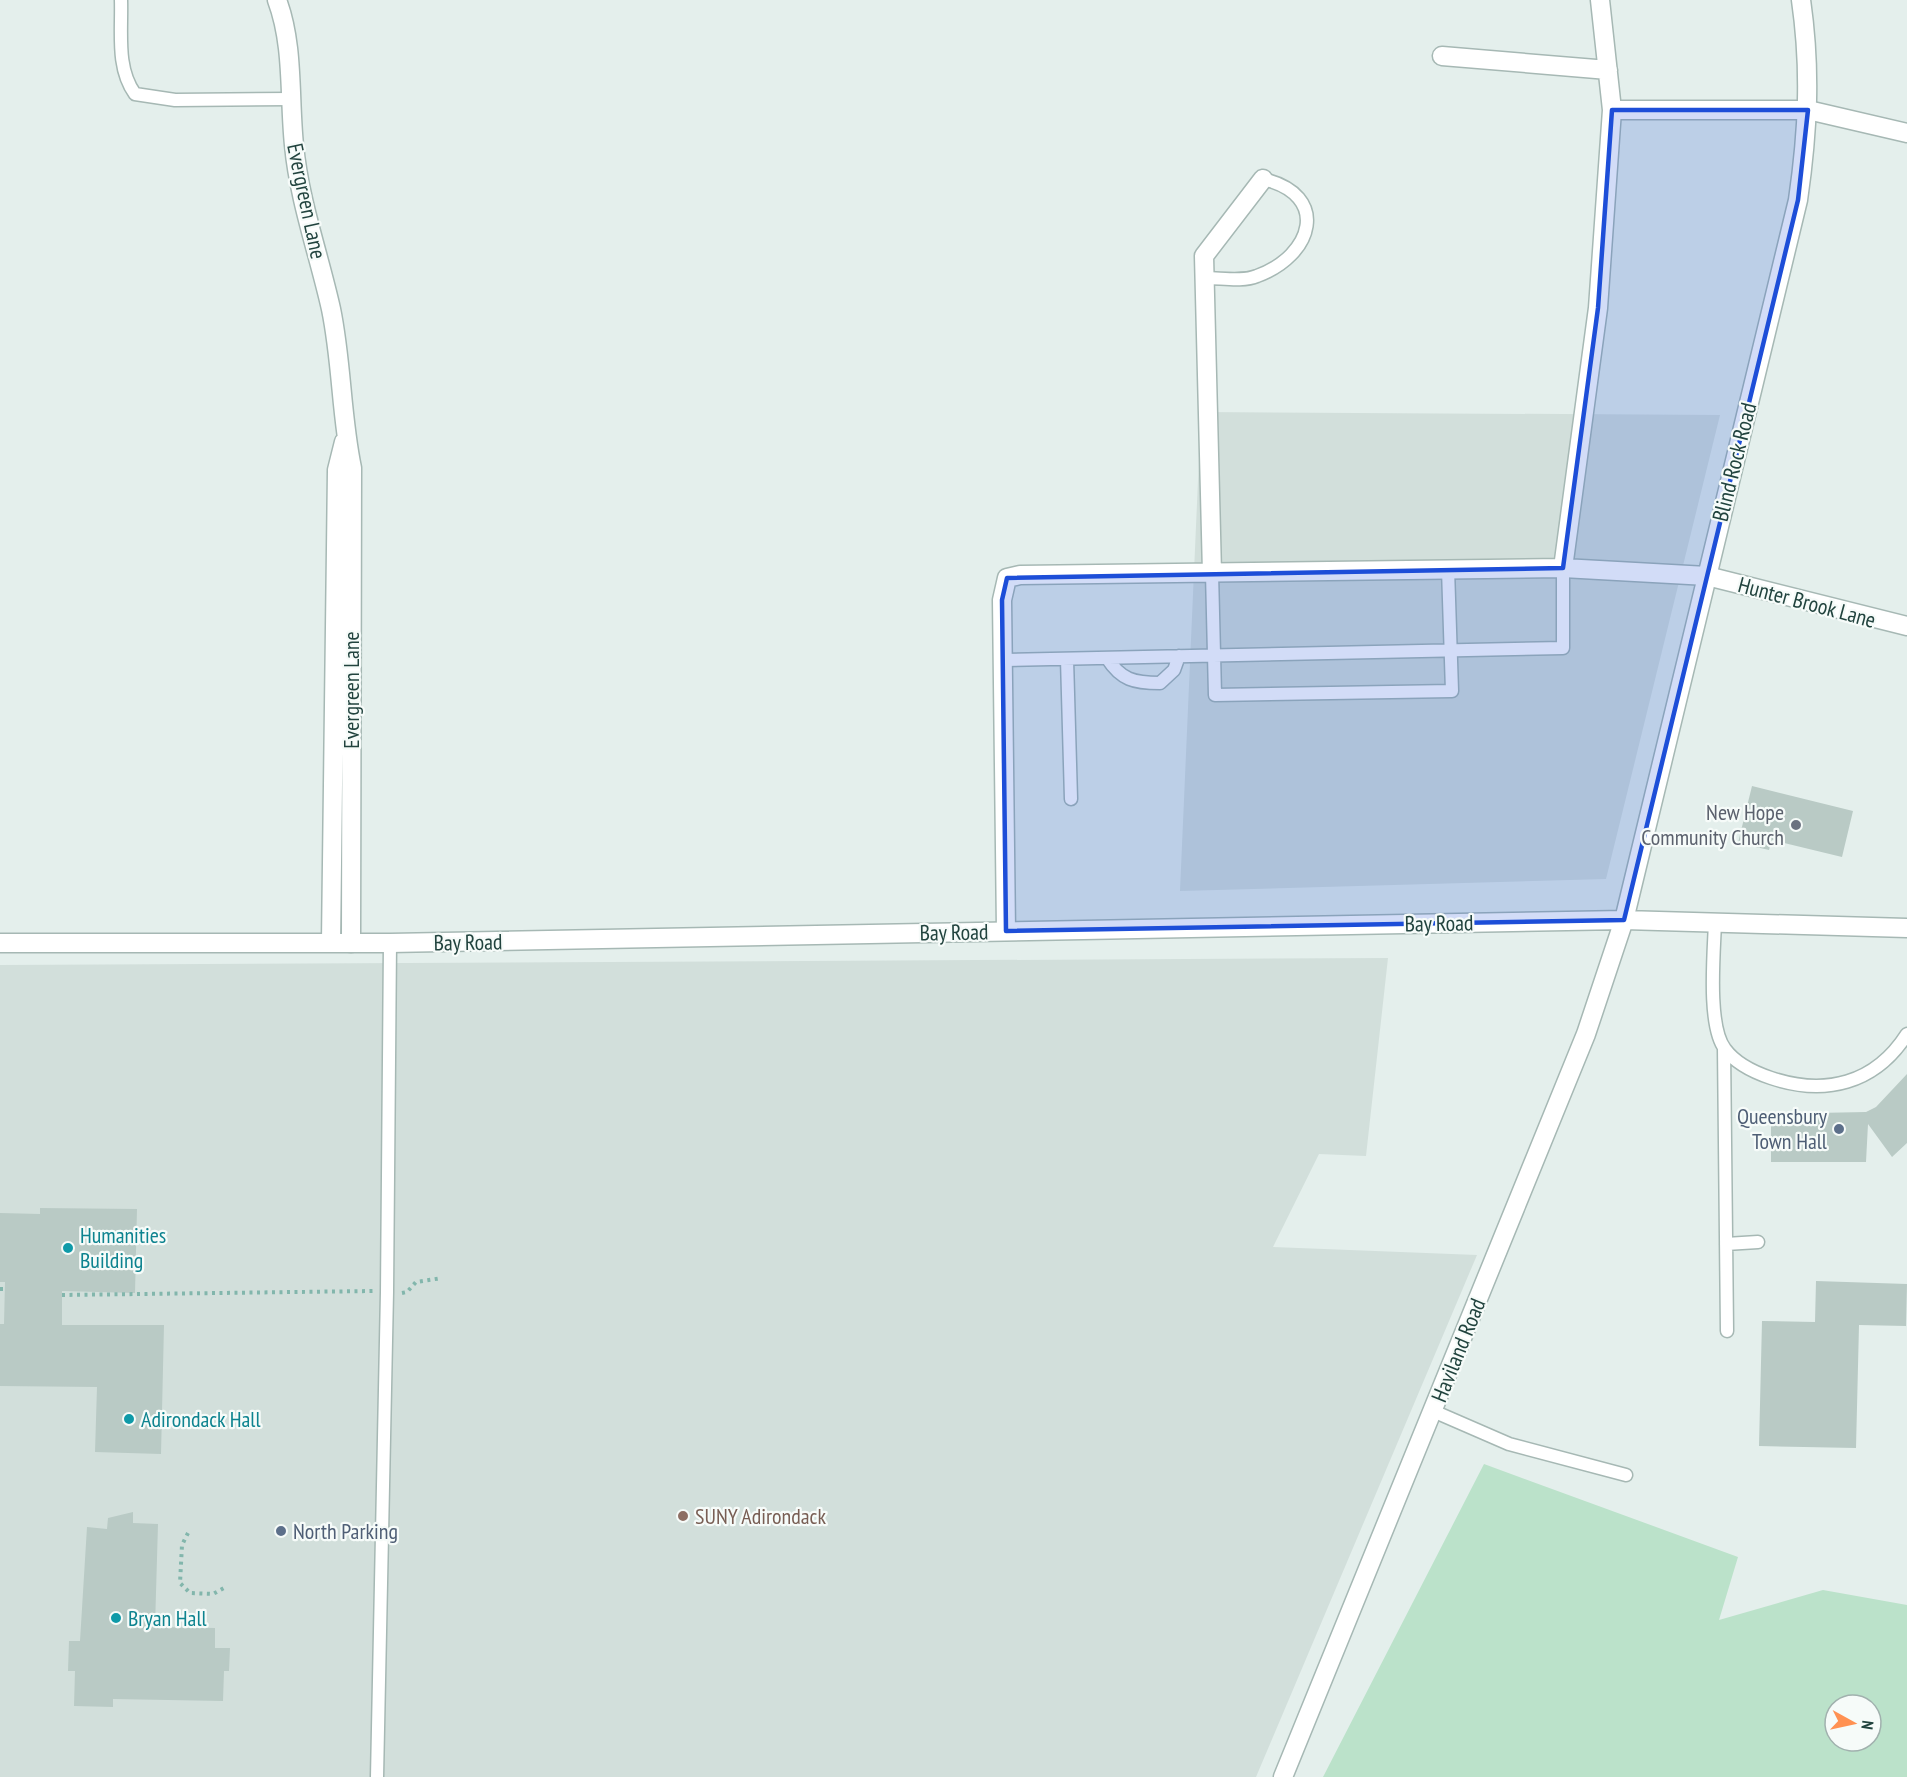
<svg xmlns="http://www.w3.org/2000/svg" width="1907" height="1777" viewBox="0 0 1907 1777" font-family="'PT Sans Narrow',sans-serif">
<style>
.built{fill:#d2dfdb}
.green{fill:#bbe2ca;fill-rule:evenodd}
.building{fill:#b9cac5}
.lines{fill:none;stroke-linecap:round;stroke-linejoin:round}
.service-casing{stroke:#a6b8b4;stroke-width:15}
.minor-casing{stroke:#a6b8b4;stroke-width:21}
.tertiary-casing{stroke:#a6b8b4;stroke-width:21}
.path{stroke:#82b6ac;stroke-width:4;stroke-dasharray:3 4.5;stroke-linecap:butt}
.service{stroke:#fff;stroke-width:12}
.minor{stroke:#fff;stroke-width:18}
.tertiary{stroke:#fff;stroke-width:18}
.marked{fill:#1d4ed8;fill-opacity:0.2;stroke:#1d4ed8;stroke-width:4.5;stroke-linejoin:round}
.worship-dot{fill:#6b7280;stroke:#f6fbf9;stroke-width:2}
.service-dot{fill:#5c6f8a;stroke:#f6fbf9;stroke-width:2}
.culture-dot{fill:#0f9aa8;stroke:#f6fbf9;stroke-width:2}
.education-dot{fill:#8d6e63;stroke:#f6fbf9;stroke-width:2}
.labels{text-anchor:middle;stroke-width:4.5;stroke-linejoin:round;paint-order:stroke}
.street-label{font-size:22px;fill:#21433e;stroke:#f6fbf9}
.worship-label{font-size:22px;fill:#5b616d;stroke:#f6fbf9;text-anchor:end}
.service-label{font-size:22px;fill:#4e5e75;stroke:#f6fbf9;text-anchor:end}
.culture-label{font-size:22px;fill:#0d838f;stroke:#f6fbf9;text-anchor:start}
.education-label{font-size:22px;fill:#785e54;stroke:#f6fbf9;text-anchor:start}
</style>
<rect width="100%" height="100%" fill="#e4efec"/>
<path class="built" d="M1201,412L1720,415L1606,879L1180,891Z
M1388,958L1366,1156L1319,1154L1273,1247L1477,1255L1256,1777H0V965Z"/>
<path class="green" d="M1484,1464L1738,1557L1719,1620L1823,1590L1907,1605V1777H1323ZM1835,1705H1871V1741H1835Z"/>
<path class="building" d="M1752,786L1853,811L1842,857L1772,840L1769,850L1738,843Z
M1907,1074V1143L1892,1157L1868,1124L1866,1162H1771V1114L1866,1112L1876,1107Z
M40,1208L137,1209L135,1293L62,1291V1325H164L161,1454L95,1452L97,1387L0,1386V1324H4L5,1282H0V1213L40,1214Z
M1816,1281L1907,1284L1906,1326L1859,1325L1856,1448L1759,1446L1762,1321L1815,1322Z
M133,1512V1523L158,1524L155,1627L215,1628V1648H230L229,1671H224L223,1701L113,1699V1707L74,1706L75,1671H68L69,1641H80L87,1527L107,1529L108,1518Z"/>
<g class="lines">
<defs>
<path id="service" d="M121,0C122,32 116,68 135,94L175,100L292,99
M1206,278C1222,278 1243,282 1257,276C1313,256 1331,195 1263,179
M1212,573L1215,695L1452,691L1448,569
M1107,658C1121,680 1134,683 1160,683L1174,670L1179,656
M1067,659L1071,799
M1003,660L1563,648V568
M1715,922C1714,952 1707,1026 1725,1049C1736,1064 1753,1072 1771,1078C1825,1096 1875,1084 1907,1034
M1724,1048L1727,1331
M1726,1244L1758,1242
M1433,1411L1509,1444L1626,1475
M377,1777L387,1292L390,943"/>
<path id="minor" d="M277,0C294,45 289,97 294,145C299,200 319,255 331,309C342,362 341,416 352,468L351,943
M1600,0L1612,110L1598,308L1563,568L1707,576L1907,626
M1442,56L1608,70
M1612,110H1808L1907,133
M1212,573L1204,256L1263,179
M1006,931L1002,600L1007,578L1020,575L1563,568
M331,942L337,470L344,442"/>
<path id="tertiary" d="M0,943H390L1624,920L1907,928
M1283,1777L1586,1034L1624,920L1798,200C1808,131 1811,69 1801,0"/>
</defs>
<use href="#service" class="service-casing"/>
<use href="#minor" class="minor-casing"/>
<use href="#tertiary" class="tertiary-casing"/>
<path class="path" d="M0,1289H4
M402,1293L407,1292L416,1282L442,1278
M62,1295L373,1291
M188,1533L182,1545L180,1583L190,1593L213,1594L224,1588"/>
<use href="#service" class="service"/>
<use href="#minor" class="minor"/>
<use href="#tertiary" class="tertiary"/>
</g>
<path class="marked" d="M1612,110H1808L1798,200L1624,920L1006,931L1002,600L1007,578L1563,568L1598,308Z"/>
<circle class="worship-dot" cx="1796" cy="825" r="6"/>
<g class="service-dot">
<circle cx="1839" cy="1129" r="6"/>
<circle cx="281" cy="1531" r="6"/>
</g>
<g class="culture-dot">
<circle cx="68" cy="1248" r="6"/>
<circle cx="129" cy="1419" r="6"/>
<circle cx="116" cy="1618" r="6"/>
</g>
<circle class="education-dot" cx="683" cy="1516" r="6"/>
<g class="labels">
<g class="street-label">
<text transform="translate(307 201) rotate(78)" y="8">Evergreen Lane</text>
<text transform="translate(1734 462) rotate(-76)" y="8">Blind Rock Road</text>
<text transform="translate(1807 602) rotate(15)" y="8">Hunter Brook Lane</text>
<text transform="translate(351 690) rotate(-90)" y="8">Evergreen Lane</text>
<text transform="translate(1439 923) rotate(-1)" y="8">Bay Road</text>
<text transform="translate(954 932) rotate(-1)" y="8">Bay Road</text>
<text transform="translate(468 942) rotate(-1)" y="8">Bay Road</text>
<text transform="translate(1458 1350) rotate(-68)" y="8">Haviland Road</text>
</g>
<g class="worship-label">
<text x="1784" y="820">New Hope<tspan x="1784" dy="25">Community Church</tspan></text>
</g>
<g class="service-label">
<text x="1827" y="1124">Queensbury<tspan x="1827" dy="25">Town Hall</tspan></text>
<text x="293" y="1539" text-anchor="start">North Parking</text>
</g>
<g class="culture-label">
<text x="80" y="1243">Humanities<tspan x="80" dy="25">Building</tspan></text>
<text x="141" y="1427">Adirondack Hall</text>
<text x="128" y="1626">Bryan Hall</text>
</g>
<g class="education-label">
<text x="695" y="1524">SUNY Adirondack</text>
</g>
</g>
<g transform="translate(1853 1723) rotate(98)"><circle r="28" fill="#f6fbf9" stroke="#a1b1ae" stroke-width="1.5"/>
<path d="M0-4.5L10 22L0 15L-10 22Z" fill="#ff9152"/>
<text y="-9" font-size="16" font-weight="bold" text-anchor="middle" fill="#21433e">N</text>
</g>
</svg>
